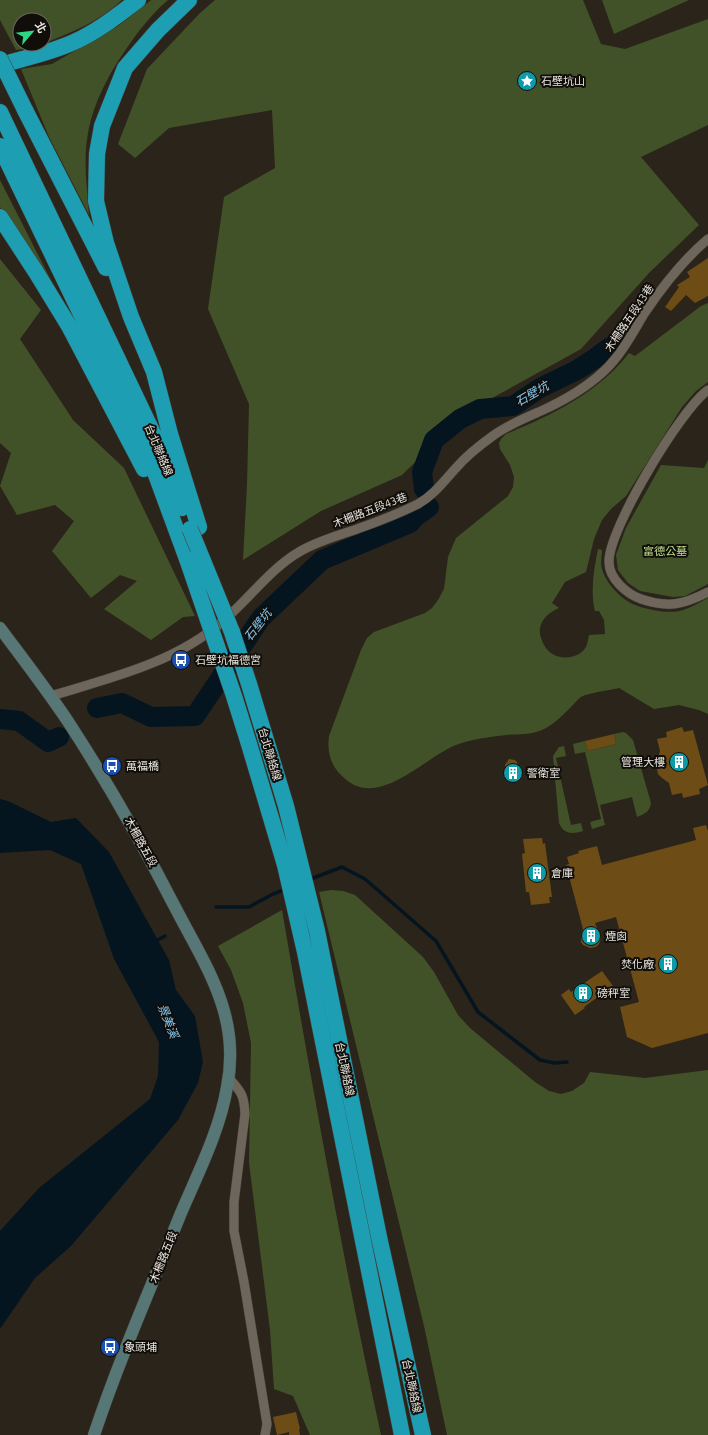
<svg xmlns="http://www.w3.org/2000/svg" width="708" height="1435" viewBox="0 0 708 1435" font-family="Ubuntu,'Noto Sans TC',sans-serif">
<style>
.green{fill:#425228}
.water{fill:#041520}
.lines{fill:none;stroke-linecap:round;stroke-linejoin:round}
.stream{stroke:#041520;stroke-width:3.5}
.river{stroke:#041520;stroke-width:20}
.building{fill:#6e4c16}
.minor-casing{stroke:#464139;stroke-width:10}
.secondary-casing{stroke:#464139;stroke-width:13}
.motorway-casing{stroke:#464139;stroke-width:17}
.minor{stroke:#6e665b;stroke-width:9}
.secondary{stroke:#567775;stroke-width:12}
.motorway{stroke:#1e9eb2;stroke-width:16}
.motorway-bridge-casing{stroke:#464139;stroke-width:17;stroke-linecap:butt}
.motorway-bridge{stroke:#1e9eb2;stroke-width:16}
.labels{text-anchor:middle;stroke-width:4;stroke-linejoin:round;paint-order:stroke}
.poi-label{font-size:11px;fill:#e9e4de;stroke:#110e0a;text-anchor:start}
.street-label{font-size:11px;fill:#e9e4de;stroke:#110e0a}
.park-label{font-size:11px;fill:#bfe08e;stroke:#110e0a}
.water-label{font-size:12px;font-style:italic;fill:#86c9f3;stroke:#110e0a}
</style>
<rect width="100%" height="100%" fill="#2b241b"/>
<path class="green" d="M0,0H122C100,21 71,33 44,43V20H20V44H42L31,48L16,50L0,20Z
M151,0H168C157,9 148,20 139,31C116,62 95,95 88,133C83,160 87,188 89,215L49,137L21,69L52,64L118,26Z
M215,0H583L601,44L625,49L708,19V125L641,157L699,225L649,273L581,349L465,413L402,475L321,511L243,560L247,485L249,404L208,309L224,197L275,168L272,110L169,128L135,158L118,144L147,69L200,13Z
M602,0H689L614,34Z
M0,180L56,290L0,207Z
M0,259L41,310L20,339L73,420L124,468L195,616L183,617L151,640L104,609L137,581L120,575L91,598L52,551L74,521L55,505L17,515L0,486L11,453L0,443Z
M708,303V382L696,391L682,407L626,496L611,509L602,520L594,539L586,572L565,582L552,603L559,608C550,612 542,618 540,628C539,633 541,638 543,643C549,656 563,661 577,655C581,653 586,649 587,644C588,642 588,638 589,635L605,634L604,620L599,611H595C590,591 594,569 598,549L602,550C602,556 600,564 602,569C605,581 618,596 629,602C641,609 669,615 683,610C692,607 700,602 708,598V714L699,710L679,705L654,709L619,688C610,690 588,693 581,697C577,700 573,705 570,708C561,717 553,725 542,730C530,735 518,734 506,735C490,737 471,739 456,745C423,758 376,813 341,775C330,764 327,751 329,736L361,650L367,638L374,632L425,613L432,608L438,600L444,589L448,557L456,538L508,496L513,487L514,477L510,465L500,449L499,443L501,439L506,434C552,415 598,393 629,353L635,356L701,306Z
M708,460V584L685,596L673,597L640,591L628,583L618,570L616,555L626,528L661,465L704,468Z
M623,732L626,733L633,740L651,803C650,811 645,814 637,817L632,797L600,805L605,825L592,829L590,822L601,819L585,752L575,754L573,744L585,741L588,751L616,744L614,734Z
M564,746L566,756L556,758L571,825L581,823L583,831C573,834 564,835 559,823L553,756L559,747Z
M331,890L343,891L355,895L423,957L434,972L458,1015L470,1028L535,1082L549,1091L561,1094L572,1091L584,1083L590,1072L645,1078L708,1070V1435H447L424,1326L319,892Z
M282,910C312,1085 343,1261 381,1435H310L293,1396L274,1389L270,1330L249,1163L251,1043L243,1003L231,970L218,946Z"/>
<path class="water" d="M0,799L8,801L51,822L76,818L109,852L169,960L176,990L195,1016L203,1062L198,1083L178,1120L71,1246L35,1278L0,1329V1231L39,1188L150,1099L158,1076L159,1042L114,959L81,864L50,850L0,853Z"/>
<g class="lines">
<path class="stream" d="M308,880L342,867L365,879L436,941L478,1012L540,1060L554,1063L567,1062
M216,907H249L273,894L286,889
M154,942L165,936"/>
<path class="river" d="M424,489L422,472L434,440L460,419L480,409L513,406L540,388L577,370L594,359L610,347
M97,708L122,703L151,717L195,716L261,618L322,560L410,523L415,517L429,507
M0,719L19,721L48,742L59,737"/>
</g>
<path class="building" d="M708,258V296L695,303L686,295L671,311L665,307L679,287L677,285L690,277L687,272Z
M682,727L684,732L693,730L708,785L699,789L700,794L683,798L682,793L672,795L669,783L662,778L658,774L656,764L660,751L657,739L667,737L666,732Z
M614,734L616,744L588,751L585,741Z
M509,759L515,760L517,762L521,778L508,780L505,765Z
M706,825L708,831V1033L652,1048L627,1037L620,1007L639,1002L616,917L595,923L601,938L599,944L596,947L590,948L583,945L581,942V935L583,929L566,865L569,864L567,857L579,853L578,851L597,846L602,865L696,840L693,828Z
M542,838L543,844L545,843L552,897H549L550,903L531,905L529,892H526L522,854L525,853L523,839Z
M602,971L613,986L584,1007L585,1008L575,1015L561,995L569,989L571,992Z
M296,1412L300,1429H299L300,1435H289V1432L277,1435L273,1417Z"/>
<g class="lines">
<defs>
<path id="minor" d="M708,390C681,409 608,530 609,562C609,579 627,594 641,599C668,608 683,605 708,592
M51,696C110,678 175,663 223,621C249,599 270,569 299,552C317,541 337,536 357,529C377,522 398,514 418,504C434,495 444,481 456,468C467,455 480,445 494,435C508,425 525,418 541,411C563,401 586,388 604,371C621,355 632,334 644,314C662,287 683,260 708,239
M229,1078C241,1092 244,1094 245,1114L234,1202V1231L244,1282L267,1424L265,1435"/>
<path id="secondary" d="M0,628C23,659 47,690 69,723C108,783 143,845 176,909C193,942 214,975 224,1011C231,1036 232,1062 227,1087C220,1130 198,1173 181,1213C151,1287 119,1360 94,1435"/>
<path id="motorway" d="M189,0L158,30L125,68L102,126L97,154L96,201L106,243L131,317L154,372L170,434L199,527
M0,65C25,58 50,53 74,42C97,32 118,15 138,0
M25,110L106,268
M0,112L161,450L182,508
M0,146L148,453L187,559
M0,217L36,272L69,326L144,469
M232,632L249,684L286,806L317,931L379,1237L423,1435
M249,744L285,865L305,952L402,1435"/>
</defs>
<use href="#minor" class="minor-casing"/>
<use href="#secondary" class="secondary-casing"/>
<use href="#motorway" class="motorway-casing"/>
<use href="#minor" class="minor"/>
<use href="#secondary" class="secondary"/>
<use href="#motorway" class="motorway"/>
<defs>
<path id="motorway-bridge" d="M0,59L25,110
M190,529L232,632
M187,559L234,696L249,744"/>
</defs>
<use href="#motorway-bridge" class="motorway-bridge-casing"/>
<use href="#motorway-bridge" class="motorway-bridge"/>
</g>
<defs>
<symbol id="sight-disc" viewBox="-11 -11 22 22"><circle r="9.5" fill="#0f9aa8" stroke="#110e0a"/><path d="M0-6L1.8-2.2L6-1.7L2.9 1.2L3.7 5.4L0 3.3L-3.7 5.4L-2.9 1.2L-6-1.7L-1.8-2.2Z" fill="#fff"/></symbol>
<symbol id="bus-disc" viewBox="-11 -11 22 22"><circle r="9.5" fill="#1a4fb4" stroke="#110e0a"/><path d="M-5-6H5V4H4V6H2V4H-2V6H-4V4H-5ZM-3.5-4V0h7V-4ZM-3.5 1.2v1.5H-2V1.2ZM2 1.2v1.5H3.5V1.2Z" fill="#fff"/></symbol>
<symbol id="building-disc" viewBox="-11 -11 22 22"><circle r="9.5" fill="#0f9aa8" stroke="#110e0a"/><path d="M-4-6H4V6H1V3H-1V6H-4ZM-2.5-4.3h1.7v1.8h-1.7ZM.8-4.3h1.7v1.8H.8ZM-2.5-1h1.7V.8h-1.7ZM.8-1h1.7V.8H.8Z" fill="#fff"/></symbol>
</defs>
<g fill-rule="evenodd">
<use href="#sight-disc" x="516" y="70" width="22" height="22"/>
<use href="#bus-disc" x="170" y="649" width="22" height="22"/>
<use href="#building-disc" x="668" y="751" width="22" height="22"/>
<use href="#bus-disc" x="101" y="755" width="22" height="22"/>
<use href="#building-disc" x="502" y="762" width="22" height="22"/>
<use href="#building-disc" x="526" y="862" width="22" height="22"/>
<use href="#building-disc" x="580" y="925" width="22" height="22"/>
<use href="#building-disc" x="657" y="953" width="22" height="22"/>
<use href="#building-disc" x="572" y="982" width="22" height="22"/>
<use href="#bus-disc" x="99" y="1336" width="22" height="22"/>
</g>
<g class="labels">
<g class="poi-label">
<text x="541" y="85">石壁坑山</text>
<text x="195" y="664">石壁坑福德宮</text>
<text x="665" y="766" text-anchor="end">管理大樓</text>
<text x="126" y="770">萬福橋</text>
<text x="527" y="777">警衛室</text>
<text x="551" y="877">倉庫</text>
<text x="605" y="940">煙囪</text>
<text x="654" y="968" text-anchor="end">焚化廠</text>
<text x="597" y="997">磅秤室</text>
<text x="124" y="1351">象頭埔</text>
</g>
<g class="street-label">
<text transform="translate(629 318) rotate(-56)" y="4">木柵路五段43巷</text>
<text transform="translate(159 450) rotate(67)" y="4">台北聯絡線</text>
<text transform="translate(370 510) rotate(-21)" y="4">木柵路五段43巷</text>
<text transform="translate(270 754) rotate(73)" y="4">台北聯絡線</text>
<text transform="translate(141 842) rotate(61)" y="4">木柵路五段</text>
<text transform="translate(345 1069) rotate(78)" y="4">台北聯絡線</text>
<text transform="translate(163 1257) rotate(-68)" y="4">木柵路五段</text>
<text transform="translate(412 1386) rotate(78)" y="4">台北聯絡線</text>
</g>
<g class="park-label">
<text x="665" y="555">富德公墓</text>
</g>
<g class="water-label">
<text transform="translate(532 394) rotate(-30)" y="4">石壁坑</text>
<text transform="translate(258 625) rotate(-52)" y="4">石壁坑</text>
<text transform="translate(168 1021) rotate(69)" y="4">景美溪</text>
</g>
</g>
<g transform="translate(32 32) rotate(62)"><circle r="19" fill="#110e0a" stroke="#67645f"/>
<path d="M0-3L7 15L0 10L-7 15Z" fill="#2cd884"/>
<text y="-6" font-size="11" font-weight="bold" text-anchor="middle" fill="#e9e4de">北</text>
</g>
</svg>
